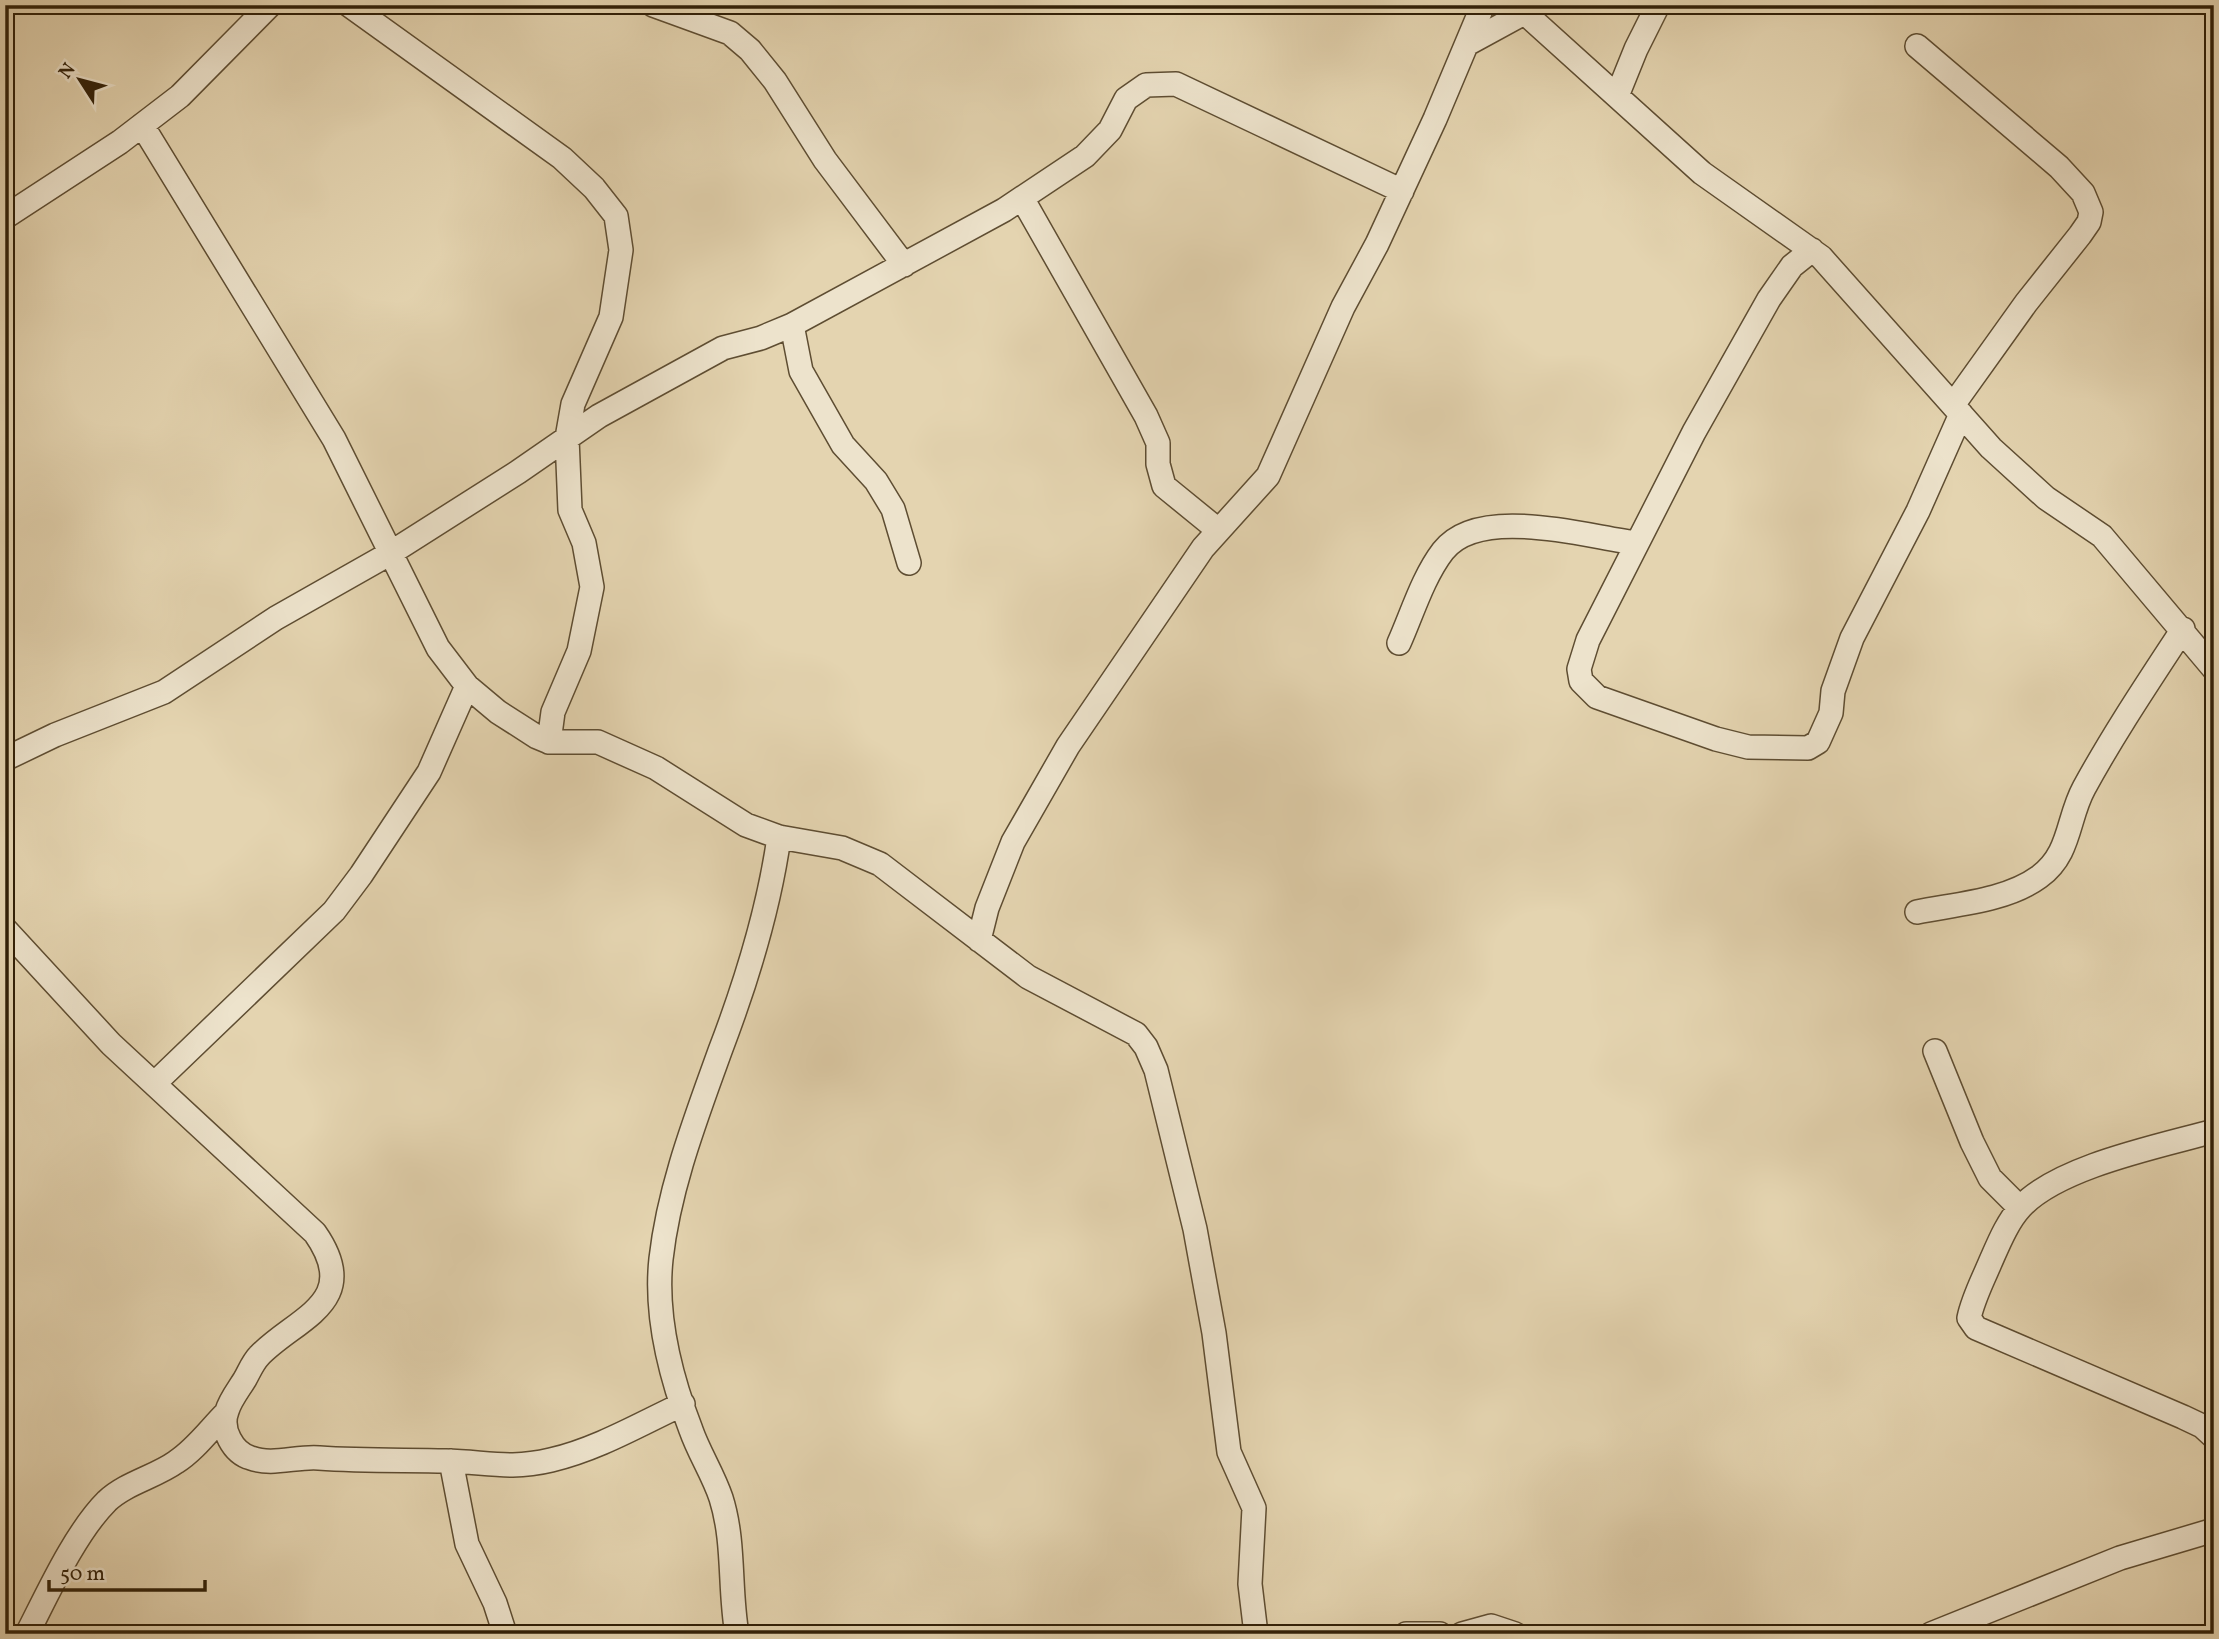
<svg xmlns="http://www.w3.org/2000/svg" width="2219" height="1639" viewBox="0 0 2219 1639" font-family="Vollkorn,serif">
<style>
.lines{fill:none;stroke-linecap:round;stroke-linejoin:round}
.minor-casing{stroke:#5e4d32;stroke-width:26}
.minor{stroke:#ede3cc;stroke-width:23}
</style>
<rect width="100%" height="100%" fill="#e4d4b0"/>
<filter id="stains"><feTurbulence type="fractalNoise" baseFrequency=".00286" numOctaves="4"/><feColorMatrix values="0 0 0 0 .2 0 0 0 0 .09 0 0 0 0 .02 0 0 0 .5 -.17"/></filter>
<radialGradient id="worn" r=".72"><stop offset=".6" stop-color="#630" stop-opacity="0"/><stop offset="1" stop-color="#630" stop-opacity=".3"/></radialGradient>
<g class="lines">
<defs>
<path id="minor" d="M349,5L562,158L594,188L616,216L621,250L611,317L573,404L567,438L570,510L584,543L592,587L579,651L553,712L549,742
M653,5L730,33L750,50L775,81L825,160L904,265
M1516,5L1702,173L1821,257L1991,448L2046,498L2102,536L2214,669
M1469,43L1524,13
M1917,46L2059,167L2083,193L2091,212L2089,222L2080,235L2026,303L1953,405
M1617,96L1636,49L1658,5
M142,125L334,439L438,648L467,686L498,712L537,737L549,742H598L656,768L746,825L779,837L842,848L880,864L1028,977L1136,1034L1146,1047L1156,1070L1195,1229L1214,1333L1229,1452L1254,1508L1250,1584L1256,1634
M1022,198L1146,416L1158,443V464L1164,486L1218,530
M5,217L120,142L180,96L270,5
M1812,250L1792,266L1769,299L1694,432L1588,640L1579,669L1581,681L1597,697L1716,739L1748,747L1808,748L1818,742L1831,713L1833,691L1852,638L1918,511L1961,414
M792,325L801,371L843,445L876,481L893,509L909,563
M1399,643C1412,614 1423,577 1443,551C1479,504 1586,537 1637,543
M5,759L55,735L164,692L276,618L389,554L518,472L599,416L723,348L761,338L792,325L1004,210L1085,156L1110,130L1126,99L1146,85L1176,84L1402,191
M1917,912C1956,904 2006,901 2039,877C2071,854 2067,819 2084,788C2114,733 2149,681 2183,629
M5,929L111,1044L315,1233C364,1303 295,1318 259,1356C253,1362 249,1372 245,1379C239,1389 230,1400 227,1411C220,1429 233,1453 251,1458C272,1466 297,1456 319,1458C362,1461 404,1460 446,1461C487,1462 509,1470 551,1460C598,1449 640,1424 683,1404
M979,940L987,908L1013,842L1068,746L1203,548L1268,476L1343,307L1377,244L1435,119L1483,5
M1935,1051L1972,1142L1990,1178L2020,1208
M155,1083L334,911L361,875L429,772L467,686
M2214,1131C2161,1146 2059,1166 2021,1207C2007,1222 1998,1245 1990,1263C1982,1282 1973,1299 1969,1318L1976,1328L2183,1417L2202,1426L2214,1437
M451,1461L467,1544L495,1603L505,1634
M27,1634C48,1593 75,1533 107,1501C126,1483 155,1477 176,1462C195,1450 210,1429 226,1413
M737,1634C729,1589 735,1542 721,1498C713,1474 699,1453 691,1430C671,1378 655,1315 661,1259C669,1187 696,1118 720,1051C746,983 769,909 779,837
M1406,1634H1440
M1462,1634L1491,1626L1515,1634
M1931,1634L2120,1558L2214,1530"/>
</defs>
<use href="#minor" class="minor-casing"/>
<use href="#minor" class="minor"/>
</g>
<rect width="2219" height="1639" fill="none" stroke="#e4d4b0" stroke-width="28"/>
<rect x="7" y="7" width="2205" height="1625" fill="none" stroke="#312008" stroke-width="3.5"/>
<rect x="14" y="14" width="2191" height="1611" fill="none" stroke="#312008" stroke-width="2"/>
<g transform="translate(80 80) rotate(306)" stroke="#ede3cc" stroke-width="5" paint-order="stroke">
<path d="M0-5L12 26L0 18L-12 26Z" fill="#312008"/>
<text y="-10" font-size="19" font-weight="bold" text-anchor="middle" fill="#312008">N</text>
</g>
<path d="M49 1580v10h156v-10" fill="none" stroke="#312008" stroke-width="3.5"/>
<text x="60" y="1580" font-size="21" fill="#312008" stroke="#ede3cc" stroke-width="5" paint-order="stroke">50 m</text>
<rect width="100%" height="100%" filter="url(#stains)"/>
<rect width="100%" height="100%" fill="url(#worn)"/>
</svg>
